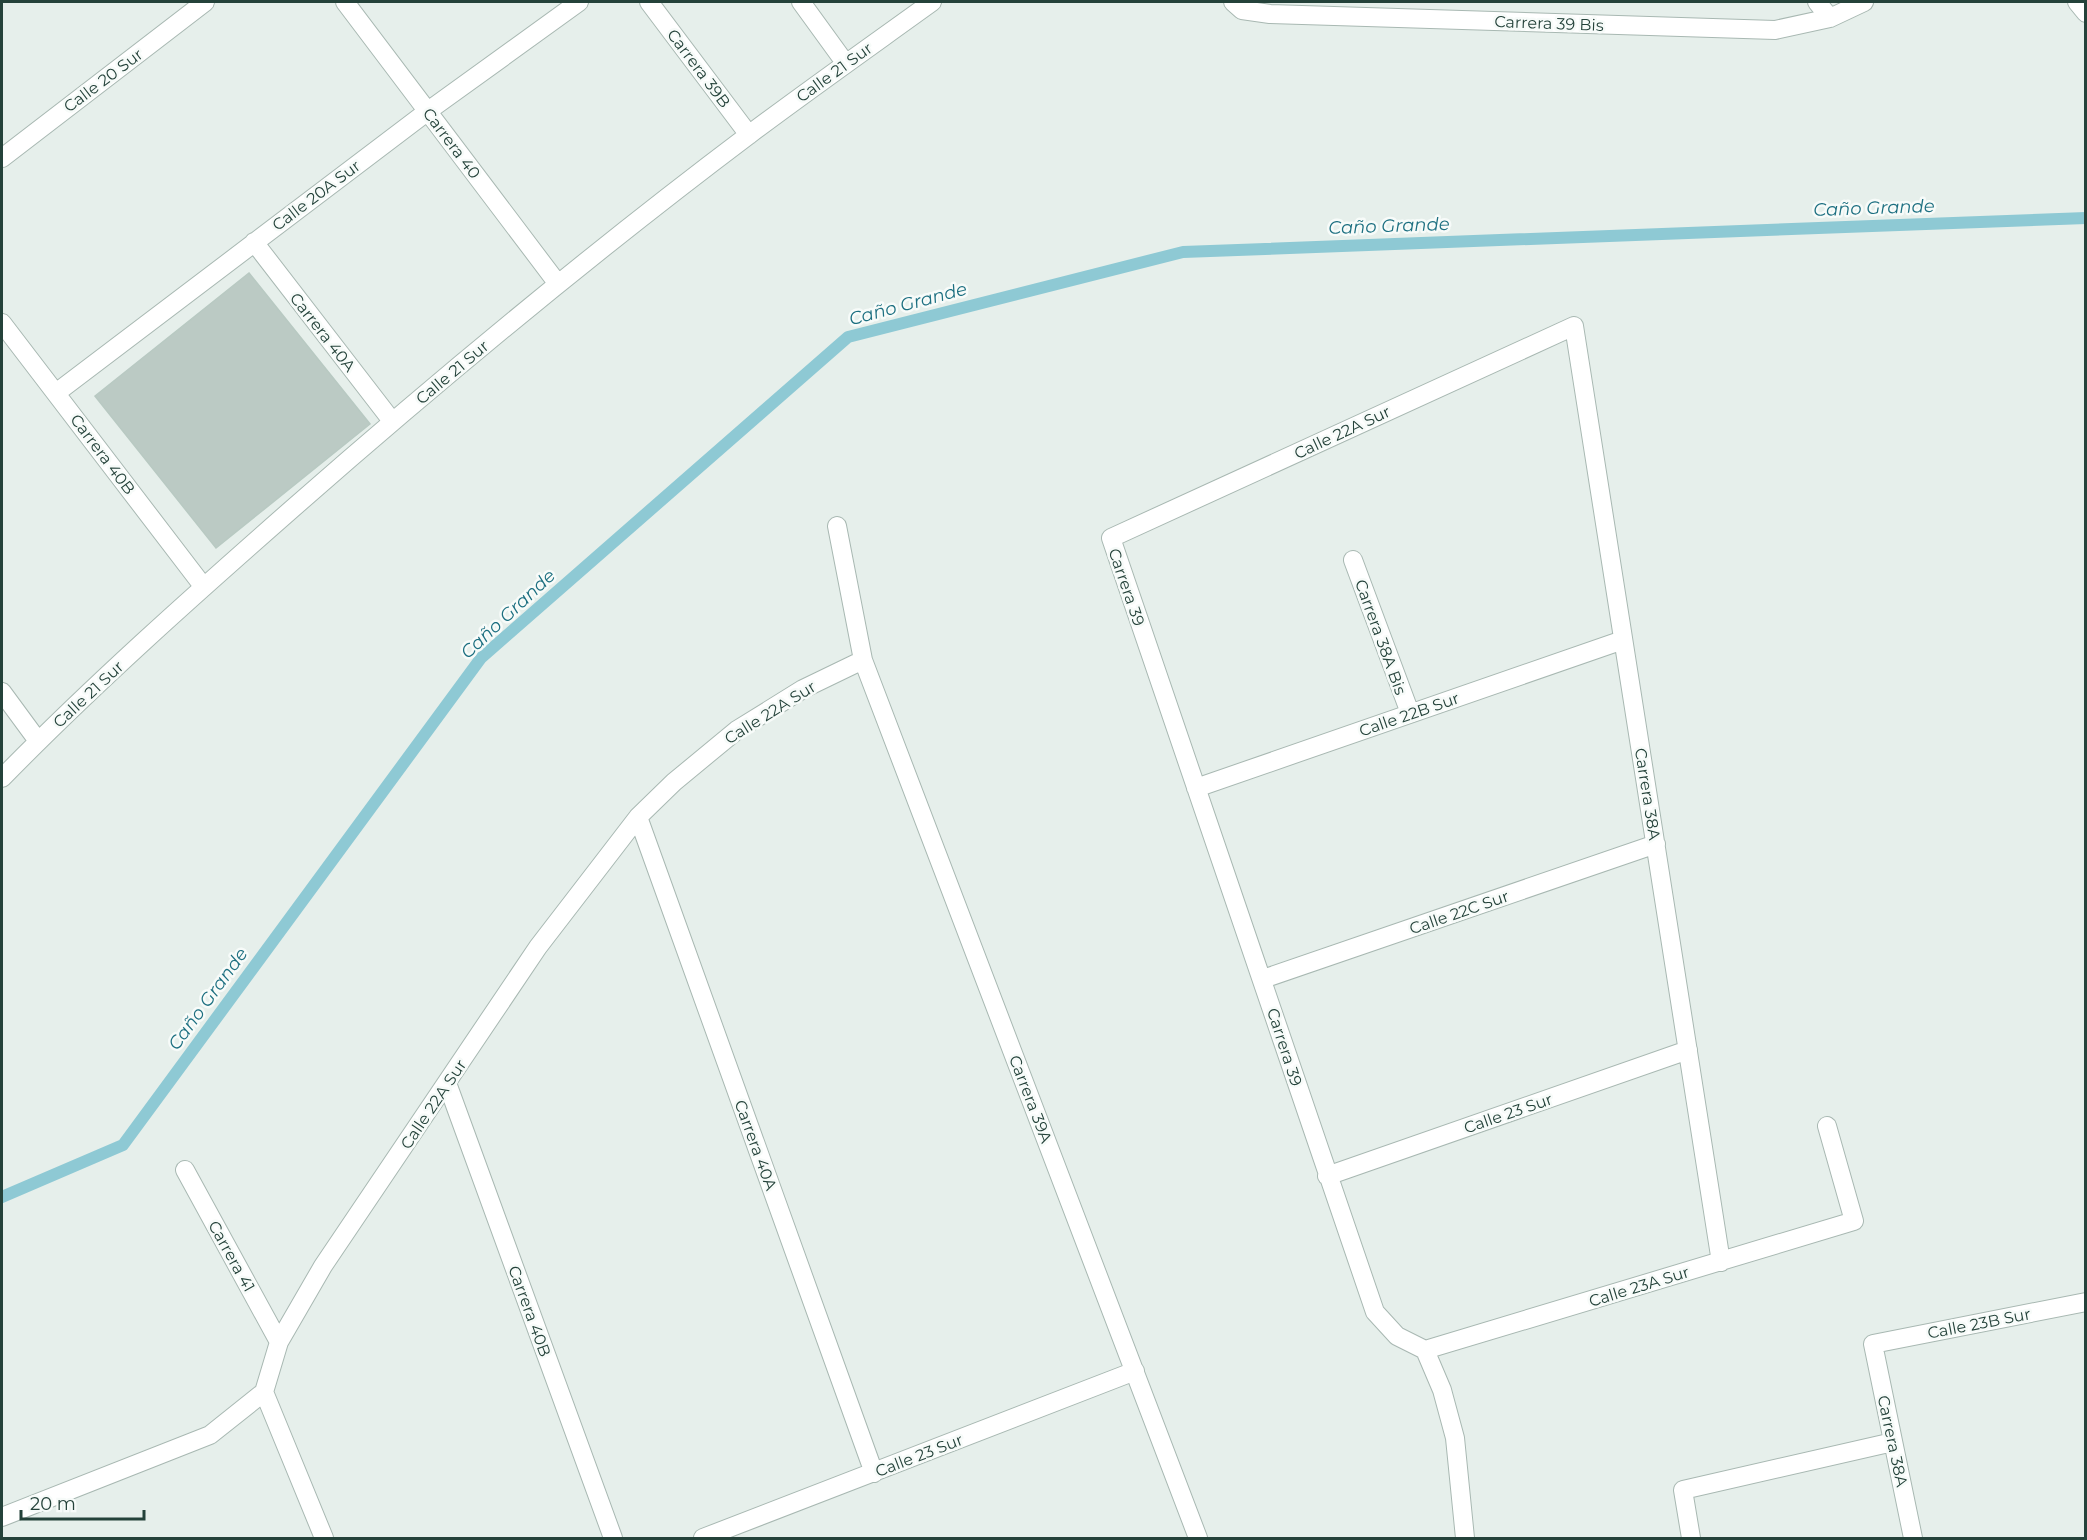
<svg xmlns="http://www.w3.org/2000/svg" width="2087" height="1540" viewBox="0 0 2087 1540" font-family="Montserrat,sans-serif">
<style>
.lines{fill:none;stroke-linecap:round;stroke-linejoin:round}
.stream{stroke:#8ec9d4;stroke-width:12}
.building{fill:#bbcac4;stroke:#b8c9c2;stroke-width:1.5}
.minor-casing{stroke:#a8b8b2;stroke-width:20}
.minor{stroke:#fff;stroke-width:18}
.labels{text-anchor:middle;stroke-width:5;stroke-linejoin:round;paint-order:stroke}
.street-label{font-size:16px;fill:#24423a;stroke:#f7fbf9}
.water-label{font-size:18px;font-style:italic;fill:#1c6f80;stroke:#f7fbf9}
</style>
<rect width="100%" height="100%" fill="#e6efeb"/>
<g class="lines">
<path class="stream" d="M2,1197L123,1145L481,658L848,337L1183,252L2086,218"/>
</g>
<path class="building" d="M249,273L370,424L216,548L95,396Z"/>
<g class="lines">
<defs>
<path id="minor" d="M345,2L558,284
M649,2L749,135
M801,2L846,64
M1233,2L1242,10L1270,14L1775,30L1830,18L1864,2
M1817,2L1830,18
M2077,2L2086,13
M2,158L205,2
M254,242L392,421
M2,323L203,586
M56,393L428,111L579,2
M837,526L863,660L1198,1538
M1353,560L1410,713
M2,692L38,741
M2,778C94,684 193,596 292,509C440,379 592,253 750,134C810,89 871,46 932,2
M1196,788L1623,640
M638,817L874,1473
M1263,979L1656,844
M447,1083L613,1538
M185,1170L279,1342
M1327,1176L1688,1050
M1425,1350L1854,1221L1827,1126
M264,1392L324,1538
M2,1517L210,1435L264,1392L279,1342L323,1266L538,947L638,817L674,782L737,730L803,689L863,660
M703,1538L1135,1371
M1465,1538L1455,1438L1442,1390L1425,1350L1397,1336L1375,1312L1111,538L1574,326L1721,1262
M1691,1538L1683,1490L1893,1442
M1913,1538L1873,1344L2086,1302"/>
</defs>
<use href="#minor" class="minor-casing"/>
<use href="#minor" class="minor"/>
</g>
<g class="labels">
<g class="street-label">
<text transform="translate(1549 23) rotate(2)" y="6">Carrera 39 Bis</text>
<text transform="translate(699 68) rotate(53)" y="6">Carrera 39B</text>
<text transform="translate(834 72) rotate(-36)" y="6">Calle 21 Sur</text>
<text transform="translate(103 80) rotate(-37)" y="6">Calle 20 Sur</text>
<text transform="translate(452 143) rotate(53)" y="6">Carrera 40</text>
<text transform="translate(316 195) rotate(-37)" y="6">Calle 20A Sur</text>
<text transform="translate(323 332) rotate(52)" y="6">Carrera 40A</text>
<text transform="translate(452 372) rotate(-40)" y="6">Calle 21 Sur</text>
<text transform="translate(1342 432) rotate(-25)" y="6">Calle 22A Sur</text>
<text transform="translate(103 454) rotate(53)" y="6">Carrera 40B</text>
<text transform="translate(1127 587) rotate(71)" y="6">Carrera 39</text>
<text transform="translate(1381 637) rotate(70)" y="6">Carrera 38A Bis</text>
<text transform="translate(88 694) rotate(-43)" y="6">Calle 21 Sur</text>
<text transform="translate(770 712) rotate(-32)" y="6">Calle 22A Sur</text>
<text transform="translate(1409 714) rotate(-19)" y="6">Calle 22B Sur</text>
<text transform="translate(1648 794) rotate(81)" y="6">Carrera 38A</text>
<text transform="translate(1459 912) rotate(-19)" y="6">Calle 22C Sur</text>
<text transform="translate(1285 1047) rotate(72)" y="6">Carrera 39</text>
<text transform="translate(1031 1099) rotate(69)" y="6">Carrera 39A</text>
<text transform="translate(433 1104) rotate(-56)" y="6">Calle 22A Sur</text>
<text transform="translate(1508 1113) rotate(-19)" y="6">Calle 23 Sur</text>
<text transform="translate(756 1145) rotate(70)" y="6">Carrera 40A</text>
<text transform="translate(232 1256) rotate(61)" y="6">Carrera 41</text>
<text transform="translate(1639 1286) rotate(-17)" y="6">Calle 23A Sur</text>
<text transform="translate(530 1311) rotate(70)" y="6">Carrera 40B</text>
<text transform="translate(1979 1323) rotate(-11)" y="6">Calle 23B Sur</text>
<text transform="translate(1893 1441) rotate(78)" y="6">Carrera 38A</text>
<text transform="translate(919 1455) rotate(-21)" y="6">Calle 23 Sur</text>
</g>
<g class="water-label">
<text transform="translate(1874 208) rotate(-2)" y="6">Caño Grande</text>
<text transform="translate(1389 226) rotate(-2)" y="6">Caño Grande</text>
<text transform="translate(908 304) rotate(-15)" y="6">Caño Grande</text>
<text transform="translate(508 614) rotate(-43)" y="6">Caño Grande</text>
<text transform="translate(208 999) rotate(-54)" y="6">Caño Grande</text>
</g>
</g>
<rect width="2087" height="1540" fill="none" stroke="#24423a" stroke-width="6"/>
<path d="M21 1510v9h123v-9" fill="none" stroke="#24423a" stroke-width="3"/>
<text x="30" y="1510" font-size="18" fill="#24423a" stroke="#f7fbf9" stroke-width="4.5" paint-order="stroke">20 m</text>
</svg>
